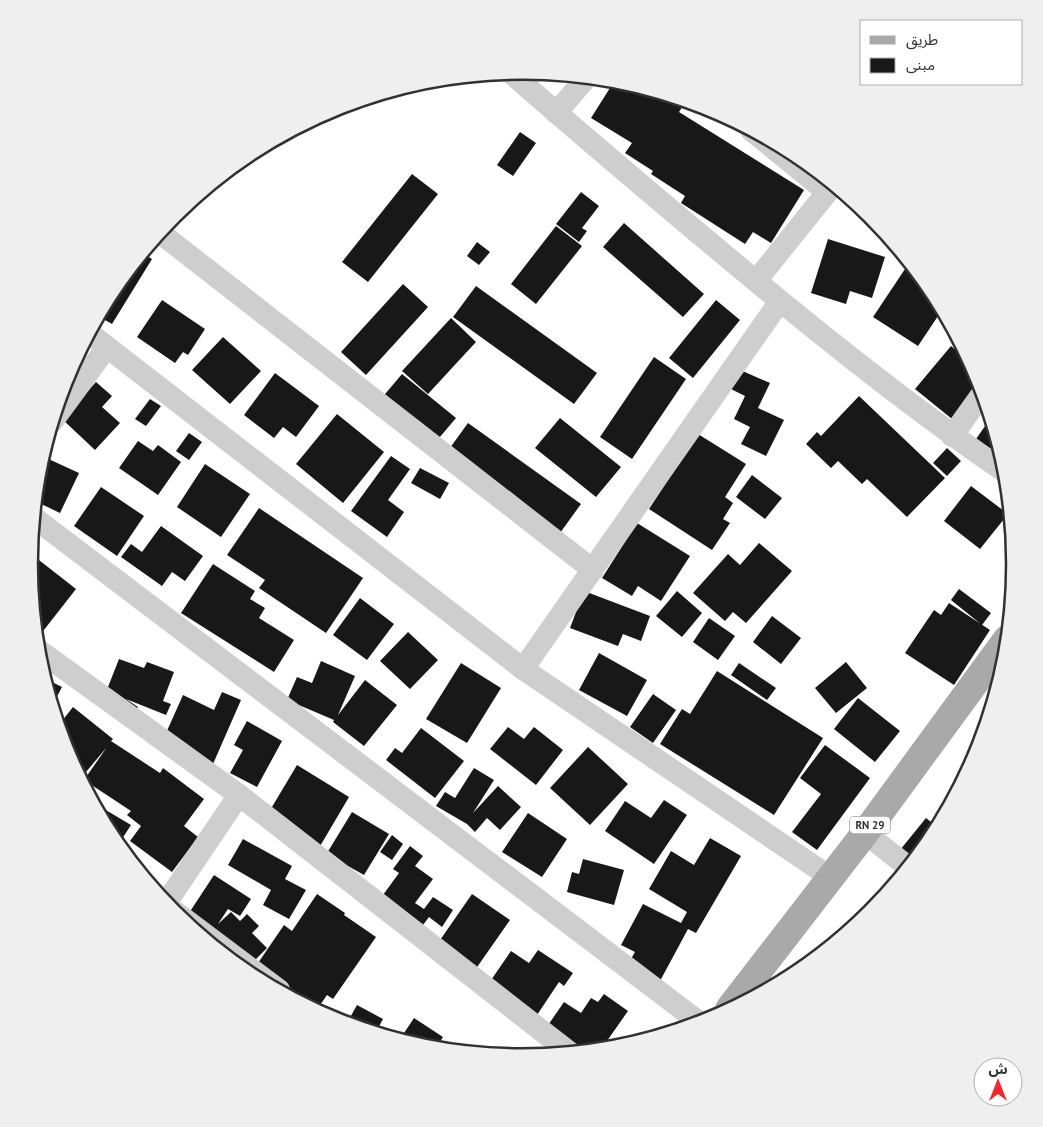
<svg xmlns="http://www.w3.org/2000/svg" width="1043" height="1127" viewBox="0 0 1043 1127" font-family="'PT Sans','Noto Sans Arabic',sans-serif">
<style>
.building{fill:#181818}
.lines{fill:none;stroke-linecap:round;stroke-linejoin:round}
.street{stroke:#cecece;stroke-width:22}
.primary{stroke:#a9a9a9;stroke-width:28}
.labels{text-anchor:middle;stroke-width:5;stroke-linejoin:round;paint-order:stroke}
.shield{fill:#fff;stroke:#6f6f6f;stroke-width:1}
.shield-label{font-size:11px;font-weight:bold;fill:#313131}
.rim{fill:none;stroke:#313131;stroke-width:2.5}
</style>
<rect width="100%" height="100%" fill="#fff"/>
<path class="building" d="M615,80L686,101L679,112L804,190L771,243L753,232L745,244L681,203L685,196L651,174L653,171L625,153L632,143L591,118Z
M520,132L536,143L513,176L497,165Z
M412,174L438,194L368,282L342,262Z
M581,192L599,206L582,228L587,231L579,242L556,224Z
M624,223L704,294L683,317L603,247Z
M556,226L582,246L536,304L511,284Z
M828,239L885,257L872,298L850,291L846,304L811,293Z
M477,242L490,252L479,265L467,256Z
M142,253L152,259L112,324L98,316L112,290Z
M909,263L931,290L942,310L918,346L873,317Z
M403,284L428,307L366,375L341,352Z
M476,286L597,373L574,404L453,317Z
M162,300L205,329L188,355L183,352L175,363L137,337Z
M716,300L740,320L693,378L669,358Z
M451,318L476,342L428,394L402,371Z
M223,337L261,371L230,404L192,370Z
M84,342L86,344L76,360L75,359Z
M951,346L969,361L980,384L952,419L915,389Z
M654,357L686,379L632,459L600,437Z
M738,369L770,383L758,408L784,420L766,456L741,444L750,427L734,419L745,396L729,388Z
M275,373L319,406L296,437L283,427L274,438L244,415Z
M402,374L456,418L434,444L380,400Z
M96,382L112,396L102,407L120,423L95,450L62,419Z
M859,396L945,478L907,517L867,479L862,484L838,461L831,468L806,444L817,432L821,436Z
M150,399L161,406L146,426L135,419Z
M337,414L384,452L343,503L296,464Z
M560,418L621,467L596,497L535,448Z
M990,419L1002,458L976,439Z
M468,423L581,504L560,533L447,452Z
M189,433L202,442L189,460L176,451Z
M698,434L746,464L725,497L733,503L723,519L730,523L712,550L649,509Z
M138,441L153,451L158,445L181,462L158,495L119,468Z
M947,448L961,461L947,476L933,463Z
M42,456L79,473L60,513L35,501L38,467Z
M391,456L410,469L388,500L404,512L387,537L351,511Z
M205,464L250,494L221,537L177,507Z
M420,468L449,483L440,499L411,483Z
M752,475L782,498L765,519L736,497Z
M971,486L1008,514L980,549L944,521Z
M101,487L144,516L117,556L74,526Z
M259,508L363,578L326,633L259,588L265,580L227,555Z
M637,523L690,556L661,601L638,586L632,596L602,578Z
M161,526L203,556L185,581L172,572L162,586L121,557L131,544L142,552Z
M759,543L792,571L746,623L733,612L725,621L693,593L728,554L740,565Z
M30,553L76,589L40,635L35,631L29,563Z
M213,564L255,591L250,599L265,608L259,618L294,640L274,672L181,613Z
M959,589L991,613L982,625L951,600Z
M584,591L650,616L641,641L623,634L618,646L570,628Z
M677,591L702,613L682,637L656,616Z
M360,598L394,624L367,660L333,635Z
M949,603L990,630L954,685L905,653L934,610L941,615Z
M772,616L801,638L781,664L753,642Z
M709,618L735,636L718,660L693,642Z
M408,632L438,660L410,689L380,661Z
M599,653L647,680L627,716L579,690Z
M119,659L144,668L147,662L174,672L163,701L171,704L166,715L126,699L138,707L132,717L106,692Z
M321,661L355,676L338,715L365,680L397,705L364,746L333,722L334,720L287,700L297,677L312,683Z
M846,662L867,688L836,713L815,688Z
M461,663L501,688L467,743L426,719Z
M739,663L776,688L767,700L731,675Z
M717,671L823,738L774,815L660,744L682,709L690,714Z
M44,678L62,687L52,706Z
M222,692L241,700L213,764L162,742L183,695L214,710Z
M653,694L676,710L653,743L630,727Z
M858,698L900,731L875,762L834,729Z
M73,707L113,739L111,741L160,773L163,768L204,799L184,826L198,837L172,872L130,841L141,826L127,815L131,811L84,780L107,747L86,772L69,758L58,726Z
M247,721L282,741L257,787L230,773L243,750L234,745Z
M508,727L524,739L534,727L563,750L536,785L490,749Z
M421,728L464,761L435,798L386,760L395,748L402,753Z
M825,745L870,778L817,850L792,832L821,794L800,778Z
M588,747L628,784L590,825L550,788Z
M297,765L349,797L316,853L263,822Z
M474,768L494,780L473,813L498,786L521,807L500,830L487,818L475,832L467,824L436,806L445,792L455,798Z
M664,800L687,815L654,864L605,831L625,801L651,818Z
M947,802L949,804L931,837L913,860L900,850L926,818L931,822Z
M94,803L131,825L118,845L112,837Z
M352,812L389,834L364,875L348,866L321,863Z
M528,813L567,839L542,877L502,852Z
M392,835L403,844L392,860L380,852Z
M710,838L741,856L696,933L688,929L660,981L628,964L635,952L621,945L643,904L681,923L687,912L649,889L671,851L694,865Z
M243,839L292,866L285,879L306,890L289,919L263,905L271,890L228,865Z
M410,846L423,856L415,866L433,879L415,903L424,909L433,897L453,910L442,927L429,917L423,925L383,895L399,873L393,869Z
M583,859L624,870L614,905L567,892L572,872L579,874Z
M214,875L251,899L240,916L228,909L218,924L231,912L240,921L247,914L259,926L252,933L267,948L250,965L189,913Z
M317,894L345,913L344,915L376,937L333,999L327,995L318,1008L256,966L284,925L292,931Z
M472,894L510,920L475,970L438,943Z
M538,950L573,973L564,986L559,982L537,1015L489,983L511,951L529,963Z
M604,994L628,1011L602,1048L574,1051L544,1031L564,1002L581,1013L591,998L598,1002Z
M357,1005L383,1019L376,1032L347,1023Z
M414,1018L443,1037L436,1048L425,1047L400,1039Z"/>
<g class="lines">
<path class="street" d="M510,72C571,126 634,179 697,232C797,316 898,398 1005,472
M556,113L587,77
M751,130L827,192
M159,232L593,570
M756,281L833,185
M89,333L523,669L830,877
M52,422L107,347
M952,436L982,394
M33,517L699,1022
M37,649L239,795L569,1052
M523,669L780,301
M865,833L907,866
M166,903L239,795
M170,908L279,990"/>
<path class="primary" d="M729,1009L865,833L1007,639"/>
</g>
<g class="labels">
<rect class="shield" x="850" y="816.5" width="40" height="17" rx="4"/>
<g class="shield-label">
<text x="870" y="829">RN 29</text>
</g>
</g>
<path d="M0 0H1043V1127H0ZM38 564a484 484 0 1 1 968 0a484 484 0 1 1-968 0Z" fill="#efefef" fill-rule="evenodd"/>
<path class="rim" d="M38 564a484 484 0 1 1 968 0a484 484 0 1 1-968 0Z"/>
<rect x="860" y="20" width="162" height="65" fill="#ffffff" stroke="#adadad"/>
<rect x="870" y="36" width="25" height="8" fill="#a9a9a9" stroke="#adadad"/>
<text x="906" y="45" font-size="15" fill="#313131">طريق</text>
<rect x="870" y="58" width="25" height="15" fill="#181818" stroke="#adadad"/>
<text x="906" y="70" font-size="15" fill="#313131">مبنى</text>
<g transform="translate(998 1082)"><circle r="24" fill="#ffffff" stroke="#adadad"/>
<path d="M0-4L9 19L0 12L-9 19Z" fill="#f4272e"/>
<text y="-8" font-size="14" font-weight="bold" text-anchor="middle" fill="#313131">ش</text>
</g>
</svg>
